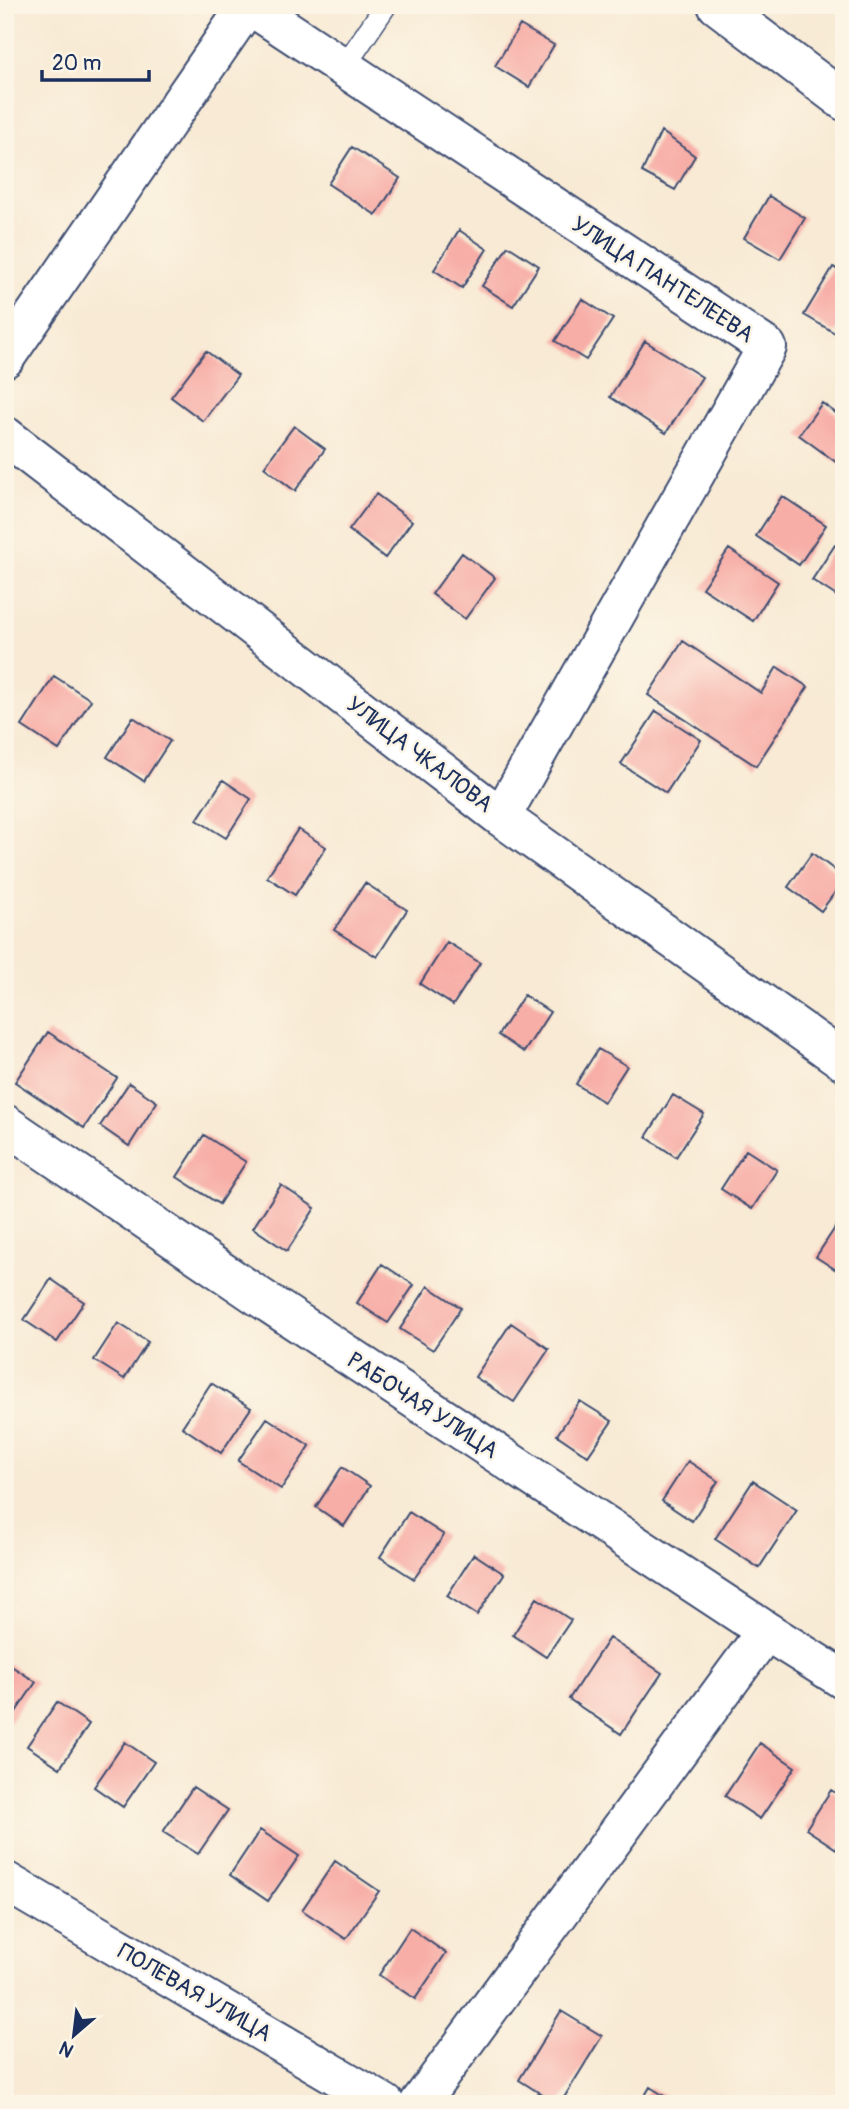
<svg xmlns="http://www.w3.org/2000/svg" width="849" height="2109" viewBox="0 0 849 2109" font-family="Pangolin,sans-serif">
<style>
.building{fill:#f7aea7}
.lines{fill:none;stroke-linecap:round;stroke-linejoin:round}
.lane-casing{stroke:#3c4b70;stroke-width:24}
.street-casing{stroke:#3c4b70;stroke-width:42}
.secondary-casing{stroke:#3c4b70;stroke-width:42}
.lane{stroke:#fff;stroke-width:21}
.street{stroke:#fff;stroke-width:38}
.secondary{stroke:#fff;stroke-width:38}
.labels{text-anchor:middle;stroke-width:5;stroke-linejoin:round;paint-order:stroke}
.street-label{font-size:23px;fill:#1b2f5e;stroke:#fcf5e5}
</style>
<rect width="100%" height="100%" fill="#fcf5e5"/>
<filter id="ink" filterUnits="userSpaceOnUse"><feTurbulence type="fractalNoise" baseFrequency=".0143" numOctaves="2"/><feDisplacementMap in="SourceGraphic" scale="14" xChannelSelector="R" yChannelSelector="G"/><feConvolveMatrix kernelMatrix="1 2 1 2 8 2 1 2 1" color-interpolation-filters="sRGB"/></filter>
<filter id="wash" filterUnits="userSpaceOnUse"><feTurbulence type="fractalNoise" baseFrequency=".00686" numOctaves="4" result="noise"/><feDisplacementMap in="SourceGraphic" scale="28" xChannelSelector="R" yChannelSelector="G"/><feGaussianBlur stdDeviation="1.57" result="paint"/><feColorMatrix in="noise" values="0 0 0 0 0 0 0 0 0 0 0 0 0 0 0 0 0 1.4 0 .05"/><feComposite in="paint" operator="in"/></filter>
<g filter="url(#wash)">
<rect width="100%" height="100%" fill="#f8ead4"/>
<g id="blocks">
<path class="building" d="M520,25L554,45L529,87L495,66Z
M661,131L695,156L675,190L642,172Z
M352,147L400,178L376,215L328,184Z
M769,196L805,218L780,259L744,238Z
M459,230L487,249L462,288L434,270Z
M508,246L539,266L513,306L482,286Z
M833,267L844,273V318L835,333L804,315Z
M582,299L613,319L586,360L555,341Z
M645,341L702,377L666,433L610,397Z
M206,351L238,375L203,421L171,397Z
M822,403L844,419V468L799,435Z
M294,426L325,449L295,491L264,467Z
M376,494L412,521L385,558L349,530Z
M782,496L826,525L799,565L756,536Z
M835,545L844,551V601L812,580Z
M729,549L778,582L753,621L702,588Z
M462,553L495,578L465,619L432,594Z
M683,641L761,693L777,667L808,687L756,766L648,695Z
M54,676L91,700L59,750L22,726Z
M656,711L701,740L666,793L621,764Z
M133,717L170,741L144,781L107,757Z
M223,780L251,799L226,838L197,820Z
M298,829L326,847L295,895L267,877Z
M812,853L844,877V880L821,911L788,887Z
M365,883L407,910L377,957L334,930Z
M447,942L480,963L453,1005L420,984Z
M524,995L550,1012L524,1052L498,1035Z
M48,1032L117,1078L84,1128L15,1082Z
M598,1049L627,1066L604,1102L576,1084Z
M129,1083L157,1102L129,1146L100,1126Z
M673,1095L704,1114L676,1157L646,1137Z
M204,1135L246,1162L219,1204L177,1177Z
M746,1150L777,1170L752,1209L721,1189Z
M281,1185L315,1208L287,1251L253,1228Z
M844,1214V1275L816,1257Z
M382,1264L414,1285L388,1323L357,1303Z
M51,1279L84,1302L57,1342L24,1320Z
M428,1286L461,1308L433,1350L400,1329Z
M118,1323L148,1342L124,1379L94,1360Z
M511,1323L549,1349L514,1402L475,1377Z
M211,1383L251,1408L221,1453L182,1427Z
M580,1401L612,1421L588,1456L557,1435Z
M267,1418L310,1446L281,1489L238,1461Z
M688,1461L718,1481L692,1521L662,1501Z
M342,1467L370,1486L344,1526L316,1507Z
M753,1481L797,1510L759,1568L715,1539Z
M409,1512L444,1535L414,1579L380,1557Z
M474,1554L504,1574L477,1615L447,1596Z
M537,1598L571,1620L546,1657L513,1635Z
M609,1638L662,1673L621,1734L569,1699Z
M5,1662L36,1682L5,1728Z
M57,1702L89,1724L60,1768L27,1746Z
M125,1742L154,1762L123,1807L94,1787Z
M760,1743L795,1767L760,1819L725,1796Z
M193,1787L228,1810L198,1854L163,1832Z
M831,1790L844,1798V1841L838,1850L806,1829Z
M260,1830L299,1856L268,1901L230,1875Z
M335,1861L379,1891L346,1939L302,1910Z
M410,1928L446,1953L415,1999L379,1975Z
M561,2011L602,2036L560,2104H557L519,2080Z
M650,2087L677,2104H640Z"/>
</g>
</g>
<g filter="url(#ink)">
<use href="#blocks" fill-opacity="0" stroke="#3c4b70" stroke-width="2"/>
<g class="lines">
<defs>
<path id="lane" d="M344,67L386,5"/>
<path id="street" d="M249,5L767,347L501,817
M5,436L501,817L844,1061
M5,1124L255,1294L766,1631L844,1680
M5,1881L385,2104
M419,2104L766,1631"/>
<path id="secondary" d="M717,5L844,101
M5,358L248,5"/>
</defs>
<use href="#lane" class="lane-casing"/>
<use href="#street" class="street-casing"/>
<use href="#secondary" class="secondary-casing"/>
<use href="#lane" class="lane"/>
<use href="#street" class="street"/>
<use href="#secondary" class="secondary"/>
</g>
</g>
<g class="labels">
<g class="street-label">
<text transform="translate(663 279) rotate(33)" y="8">УЛИЦА ПАНТЕЛЕЕВА</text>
<text transform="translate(420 754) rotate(37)" y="8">УЛИЦА ЧКАЛОВА</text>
<text transform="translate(423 1405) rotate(33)" y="8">РАБОЧАЯ УЛИЦА</text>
<text transform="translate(195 1992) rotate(30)" y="8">ПОЛЕВАЯ УЛИЦА</text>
</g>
</g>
<rect width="849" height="2109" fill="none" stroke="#fcf5e5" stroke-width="28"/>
<g transform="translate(74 2035) rotate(208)" stroke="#fcf5e5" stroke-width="5" paint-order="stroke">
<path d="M0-5L12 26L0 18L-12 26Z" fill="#1b2f5e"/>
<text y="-10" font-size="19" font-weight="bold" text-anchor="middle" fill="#1b2f5e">N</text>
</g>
<path d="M42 70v10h107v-10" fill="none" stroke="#1b2f5e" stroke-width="3.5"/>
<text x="52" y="70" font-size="21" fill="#1b2f5e" stroke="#fcf5e5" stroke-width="5" paint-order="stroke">20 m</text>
</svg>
